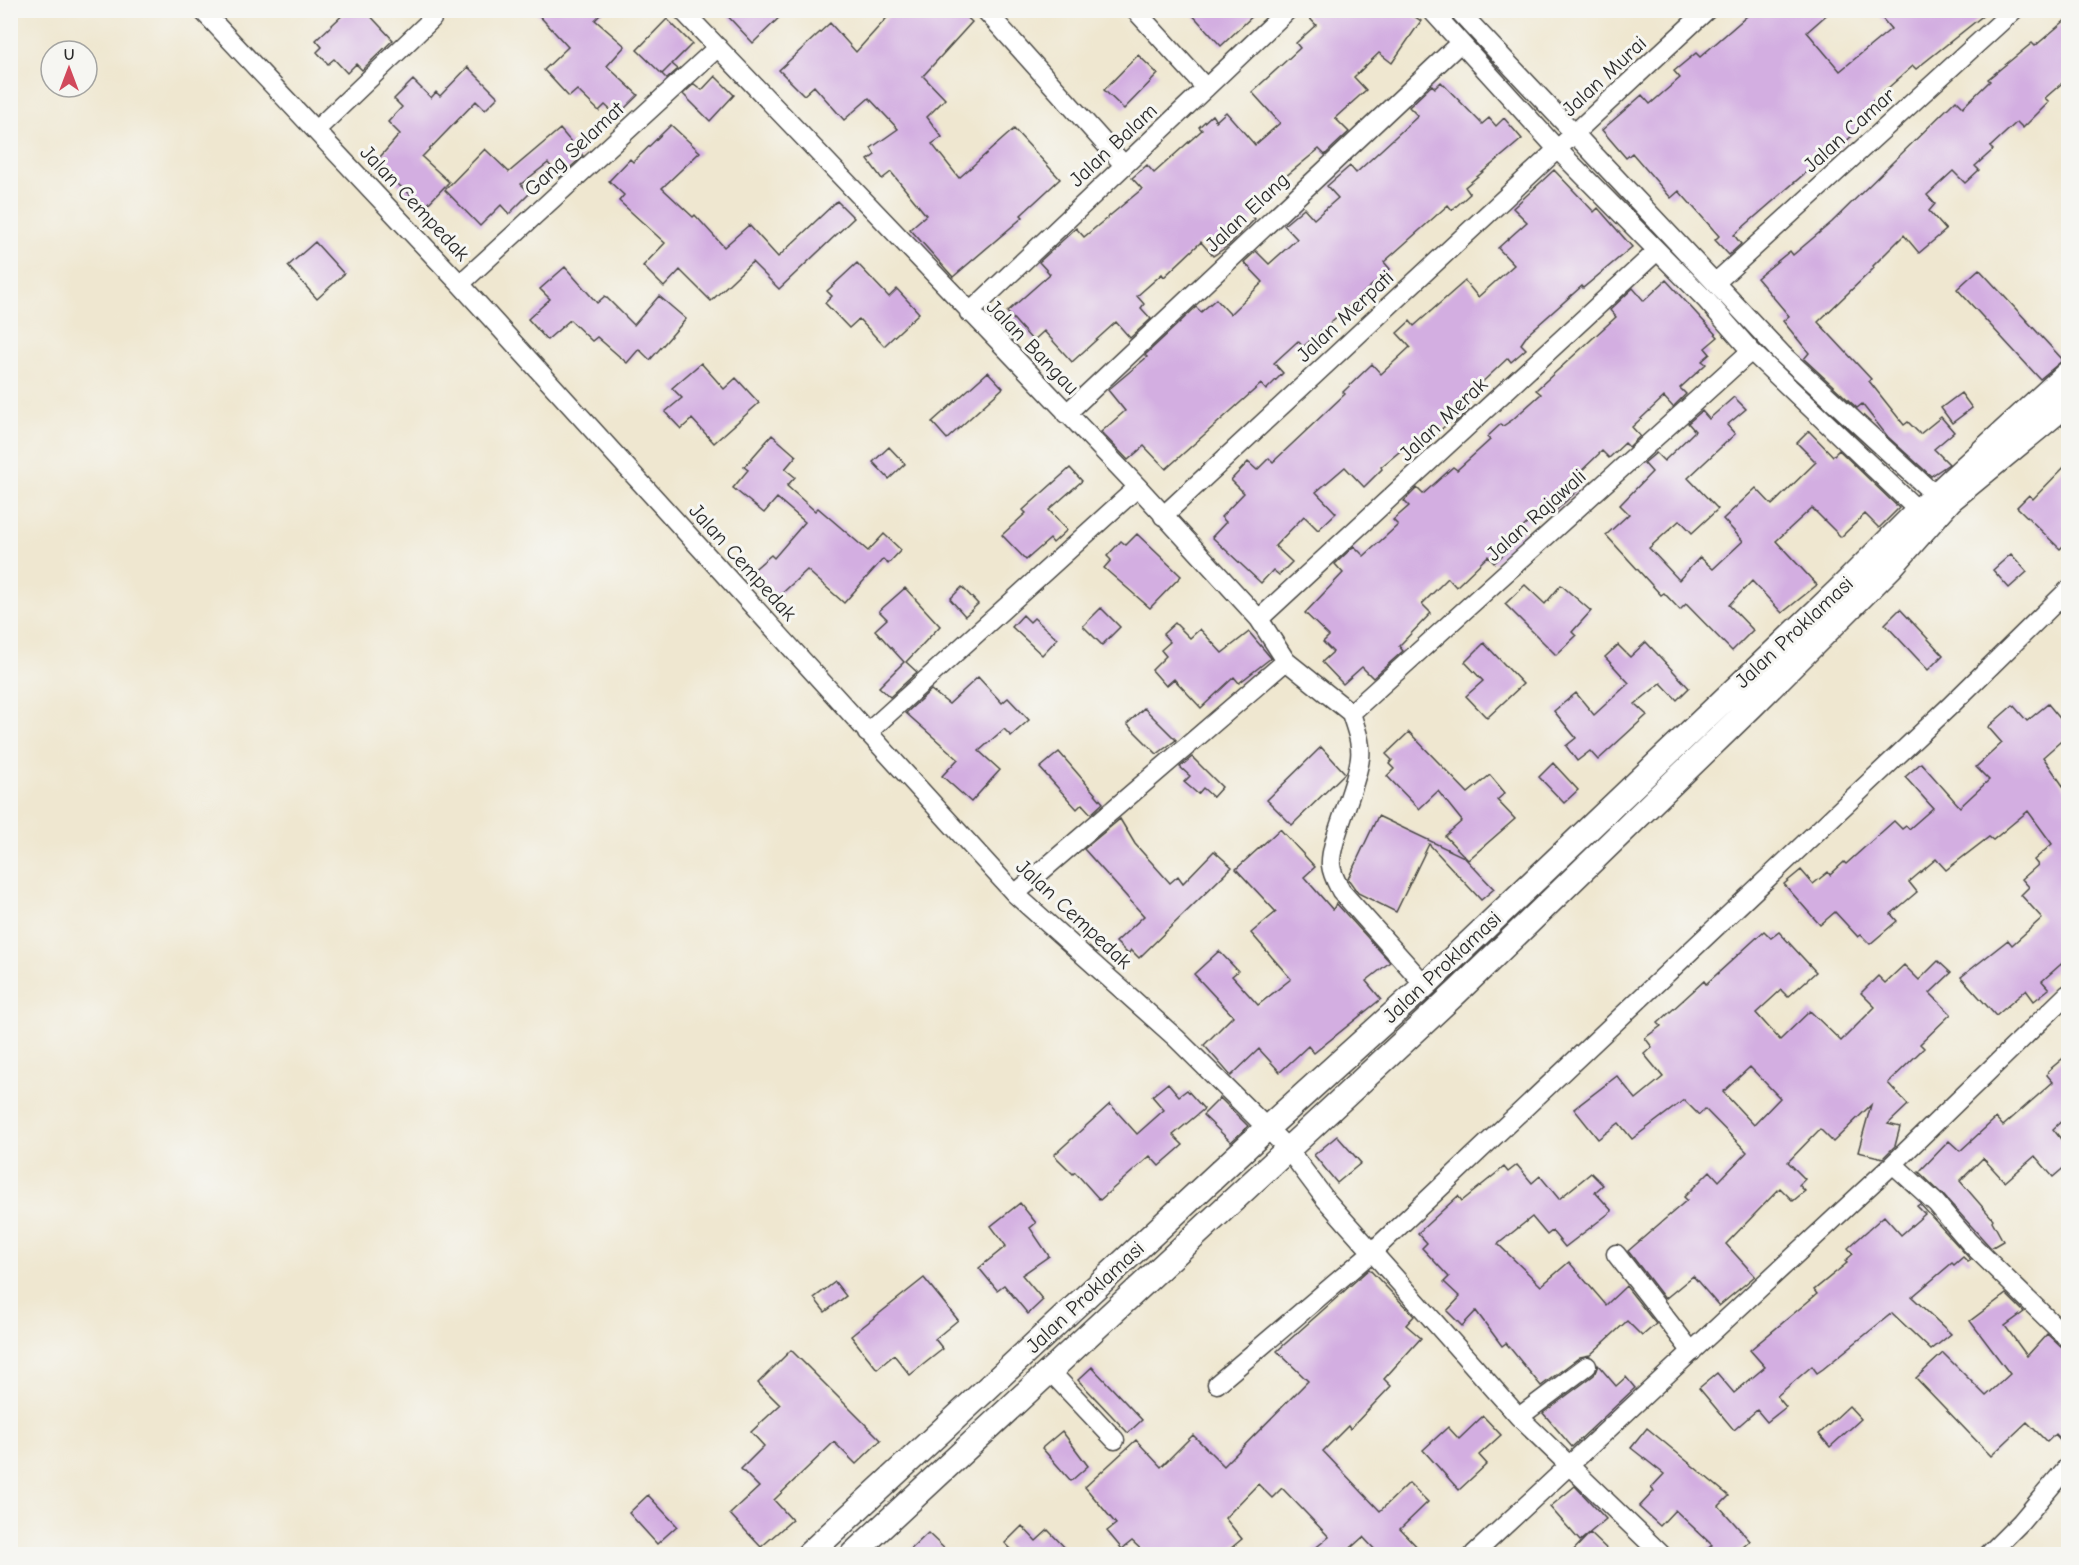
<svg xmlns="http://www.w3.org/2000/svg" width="2079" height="1565" viewBox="0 0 2079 1565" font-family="'Comic Neue',sans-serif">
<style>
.building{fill:#d3aee1;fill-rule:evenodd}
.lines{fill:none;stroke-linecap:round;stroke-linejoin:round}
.minor-casing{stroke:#484744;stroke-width:21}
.tertiary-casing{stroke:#484744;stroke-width:27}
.minor{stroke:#fff;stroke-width:18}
.tertiary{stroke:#fff;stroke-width:24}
.labels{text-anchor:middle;stroke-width:6;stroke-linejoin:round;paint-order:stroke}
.street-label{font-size:21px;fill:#2b2b2b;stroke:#f6f6f2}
</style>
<rect width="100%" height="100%" fill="#f6f6f2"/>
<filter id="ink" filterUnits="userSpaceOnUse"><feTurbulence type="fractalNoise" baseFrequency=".0167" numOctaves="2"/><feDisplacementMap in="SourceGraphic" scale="12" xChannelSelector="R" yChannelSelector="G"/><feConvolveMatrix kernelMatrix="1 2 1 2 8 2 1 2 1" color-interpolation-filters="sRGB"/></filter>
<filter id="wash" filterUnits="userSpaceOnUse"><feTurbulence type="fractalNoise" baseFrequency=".008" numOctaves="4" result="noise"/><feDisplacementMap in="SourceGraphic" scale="24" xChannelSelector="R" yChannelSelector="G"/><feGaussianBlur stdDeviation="1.35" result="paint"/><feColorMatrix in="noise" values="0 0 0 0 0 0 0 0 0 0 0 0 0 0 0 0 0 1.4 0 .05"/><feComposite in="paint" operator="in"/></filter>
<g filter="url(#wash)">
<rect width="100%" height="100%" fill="#efe7d0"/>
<g id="blocks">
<path class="building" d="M348,10H365L393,40L362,70L356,64L347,73L334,59L328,64L317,52L322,47L316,40Z
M534,10H605L595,20L625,46L607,66L638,95L617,116L605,105L599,111L577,90L569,97L544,70L568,47Z
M722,10H787L753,43Z
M894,10H959L972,22L923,76L945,99L927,117L942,137L932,144L959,178L1014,129L1060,179L1021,215L1023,217L953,277L910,229L926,215L891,172L882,179L868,160L875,155L871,148L898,129L869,98L844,120L814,86L804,95L779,70L830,23L856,52Z
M1188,10H1259L1221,46Z
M1302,10H1405L1421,21L1392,63L1379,53L1354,77L1366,90L1335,118L1349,132L1334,146L1325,155L1319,149L1246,209L1255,219L1228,246L1213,256L1201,242L1164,277L1162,274L1137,296L1144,304L1141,308L1151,319L1130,338L1116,322L1072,362L1044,331L1033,341L1007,312L1050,274L1039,262L1076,228L1084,237L1142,189L1132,178L1147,165L1154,173L1202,130L1199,127L1212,115L1216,121L1226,112L1255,145L1280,123L1252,92L1300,48L1296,43L1316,25Z
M1754,10H1832L1807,32L1840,71L1891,29L1875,10H1990L1916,69L1913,66L1872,102L1879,111L1828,158L1826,155L1734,235L1741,244L1729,255L1715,240L1719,236L1679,191L1671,198L1632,153L1626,158L1602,130L1642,95L1650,104L1680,78L1674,71L1696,53L1700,57Z
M2068,18V78L2045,98L2049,102L2023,128L2017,122L1990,147L1993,150L1975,166L1979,170L1965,183L1953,171L1927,195L1935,204L1929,211L1946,230L1919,253L1904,235L1873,266L1874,268L1818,322L1871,379L1869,381L1904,425L1908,422L1920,434L1941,417L1954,432L1934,449L1949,464L1931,476L1888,437L1862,404L1857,408L1804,359L1809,353L1783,321L1789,316L1757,278L1790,251L1793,255L1832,222L1956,100L1963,107L1990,81L1988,79L2032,43L2035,46Z
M667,19L692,44L672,64L678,69L667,79L662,74L671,65L662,74L637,50Z
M1138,55L1158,74L1124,109L1104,90Z
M468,67L498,97L485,110L476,101L422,157L449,182L425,207L374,164L400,134L388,122L402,107L394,99L413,80L431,98L436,92L440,96Z
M715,76L734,95L710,121L683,94L694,84L702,90Z
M1441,82L1482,124L1489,118L1496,126L1504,118L1522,139L1465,187L1470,194L1452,210L1448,205L1384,262L1390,269L1303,347L1298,341L1274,363L1283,373L1266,390L1261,384L1166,469L1144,446L1128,460L1101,432L1125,411L1108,390L1147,357L1145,355L1196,307L1201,312L1216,299L1230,314L1263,282L1244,262L1256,251L1269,264L1297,239L1284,225L1304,208L1314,219L1338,198L1327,186L1350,166L1356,173L1418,116L1409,107L1432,85L1435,88Z
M671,125L700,152L662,188L693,217L695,215L724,247L749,225L778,257L837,201L854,218L779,289L752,262L711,301L680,270L664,287L643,266L665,243L619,201L624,195L609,181L630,159L633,162Z
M560,129L583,156L560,177L548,163L521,184L530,193L509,214L501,205L480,226L445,190L485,149L509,172Z
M1554,170L1594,212L1598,208L1632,247L1583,288L1582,286L1528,334L1521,344L1526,349L1511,362L1508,358L1461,402L1468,410L1454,423L1452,420L1417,450L1410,443L1381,467L1382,469L1364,487L1345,467L1316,492L1336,513L1318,530L1304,516L1275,546L1292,562L1279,575L1273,570L1261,583L1212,537L1226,522L1221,517L1244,493L1231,480L1248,462L1257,470L1269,458L1273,462L1345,394L1343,392L1372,364L1381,374L1410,347L1397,333L1410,321L1414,326L1465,281L1478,297L1514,265L1498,248L1527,222L1513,208Z
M315,242L344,274L317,299L288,266Z
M857,263L889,297L897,289L919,313L884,346L859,319L849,328L825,303L832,296L827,291Z
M565,267L597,303L605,296L634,325L659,296L686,319L650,360L639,349L627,363L597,337L592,341L570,320L547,340L528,319L550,299L540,289Z
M1979,269L2063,360L2040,379L1957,289Z
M1666,280L1718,337L1705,348L1710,354L1702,361L1706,364L1680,388L1686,394L1673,407L1664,397L1632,427L1640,436L1629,447L1625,443L1609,458L1602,451L1576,476L1583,484L1575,493L1553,513L1547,506L1521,529L1526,534L1494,563L1488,556L1456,587L1448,578L1422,604L1431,613L1399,646L1403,651L1373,678L1362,667L1343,684L1322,662L1333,652L1323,642L1329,636L1305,613L1343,573L1335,564L1354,546L1364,556L1398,525L1393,520L1409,506L1404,501L1417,488L1423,494L1453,467L1457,470L1490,440L1487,437L1501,424L1503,426L1512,420L1541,394L1536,390L1616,317L1610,310L1633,288L1644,301Z
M701,363L724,389L736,378L759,403L714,443L692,419L681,429L665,412L682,398L672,388Z
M988,372L1003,388L947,439L932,422Z
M1961,393L1972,408L1952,423L1941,408Z
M1734,397L1746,409L1727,425L1735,434L1688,478L1718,509L1692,533L1680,520L1649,548L1679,580L1700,557L1713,569L1743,541L1723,519L1756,488L1772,505L1816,462L1797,443L1809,431L1833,456L1839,450L1899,508L1879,528L1865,514L1841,537L1812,508L1776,541L1817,585L1782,613L1752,581L1729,605L1753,630L1732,651L1686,604L1680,610L1664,593L1661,595L1606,535L1629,514L1620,505L1652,472L1644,463L1656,453L1664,461L1695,431L1688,423L1702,411L1709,419Z
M772,435L796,456L785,469L795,477L787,486L815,511L818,508L868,551L884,534L901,550L888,564L883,559L844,603L807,570L775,600L751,572L771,555L774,558L805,522L777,498L764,513L733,488L748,470L744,467Z
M889,447L905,464L889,479L873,462Z
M2068,463V541L2060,549L2017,507L2029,495L2033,499Z
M1070,468L1082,481L1049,510L1067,530L1053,543L1050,539L1026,560L1002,535L1026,513L1023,510Z
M1137,534L1181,576L1150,608L1104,568L1111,560L1107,556L1121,541L1126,545Z
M2011,554L2027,572L2009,588L1993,570Z
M1525,585L1545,604L1561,585L1591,611L1572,632L1576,636L1556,655L1505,604Z
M962,587L978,604L965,616L950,599Z
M905,588L940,626L906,662L917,672L890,697L879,687L904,662L875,630L887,619L879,611Z
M1101,608L1120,627L1102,645L1083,626Z
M1900,609L1943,655L1928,670L1885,624Z
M1023,615L1030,622L1034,618L1057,639L1042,655L1012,627Z
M1175,623L1190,638L1200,629L1222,653L1249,632L1271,658L1239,683L1234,677L1201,708L1174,679L1166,686L1152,670L1166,656L1161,650L1170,642L1163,634Z
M1646,642L1689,688L1677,700L1661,683L1635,704L1647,715L1598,760L1590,751L1577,761L1566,746L1576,738L1554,711L1576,693L1594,715L1629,683L1605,657L1618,645L1630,657Z
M1484,643L1523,684L1487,718L1466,696L1483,681L1465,662Z
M978,677L1002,703L1008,698L1029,720L1011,736L1004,729L979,751L1000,770L971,802L942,776L958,759L906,713L931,690L949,704Z
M2048,704L2068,728V735L2043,757L2068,793V958L2042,981L2049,989L2034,1001L2026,990L1996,1016L1961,977L2008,940L2012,945L2042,918L2021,895L2029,887L2022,879L2038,865L2034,860L2052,844L2028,811L1993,840L1989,837L1946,870L1936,859L1909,882L1917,892L1891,914L1897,921L1870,944L1861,935L1858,937L1835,912L1820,925L1784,884L1801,870L1813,884L1828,872L1830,875L1844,862L1846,864L1894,821L1902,829L1906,826L1909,829L1933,808L1905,777L1921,763L1960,807L1989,780L1976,767L2002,743L1988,727L2013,705L2027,721Z
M1144,708L1176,740L1157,754L1127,724Z
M1409,732L1468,793L1490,775L1505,793L1497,800L1515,819L1468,860L1445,836L1462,821L1438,791L1419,809L1387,776L1394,769L1389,764L1392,760L1386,754Z
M1321,747L1345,773L1292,825L1267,800Z
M1059,752L1103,803L1091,814L1082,804L1077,809L1040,768Z
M1192,757L1222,787L1213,797L1203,788L1198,794L1184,782L1190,776L1180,767Z
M1553,763L1578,790L1564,803L1539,777Z
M1378,816L1464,857L1494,889L1481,900L1429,844L1396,912L1358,893L1348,879Z
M1120,819L1135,844L1170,883L1178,876L1183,883L1214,851L1232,867L1139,958L1131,950L1128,954L1116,942L1144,916L1084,849Z
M1280,829L1315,867L1304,877L1333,910L1336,903L1390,962L1366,981L1381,999L1314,1053L1308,1046L1280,1072L1259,1049L1231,1076L1204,1045L1233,1016L1194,974L1219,951L1238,971L1232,976L1258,1005L1291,979L1251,933L1276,912L1236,869Z
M1764,931L1771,938L1779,932L1816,972L1788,997L1781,990L1756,1013L1780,1040L1810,1011L1841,1041L1875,1007L1861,993L1878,976L1885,983L1904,965L1919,980L1938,961L1951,973L1930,993L1951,1014L1920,1044L1924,1048L1888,1083L1908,1105L1888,1124L1900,1127L1895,1146L1883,1158L1858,1152L1871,1105L1833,1142L1820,1129L1788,1162L1805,1179L1799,1185L1805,1191L1793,1201L1780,1188L1726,1244L1755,1276L1719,1306L1693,1276L1665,1299L1628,1251L1687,1200L1684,1197L1710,1171L1719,1181L1747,1152L1705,1109L1699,1115L1684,1100L1632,1139L1619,1123L1598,1139L1574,1109L1617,1076L1636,1099L1663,1077L1644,1054L1652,1047L1645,1038L1661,1026L1658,1023L1692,992L1704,981L1706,984ZM1750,1067L1780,1098L1754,1125L1723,1092Z
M2068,1054V1115L2053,1129L2068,1148V1164L2053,1177L2035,1156L2005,1182L1983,1158L1960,1181L1993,1219L1992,1221L2003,1241L1991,1248L1944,1196L1919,1172L1949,1141L1960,1151L1996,1118L2003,1126L2053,1082L2047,1075L2048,1071Z
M1168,1083L1179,1096L1187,1090L1204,1109L1173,1135L1183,1145L1159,1166L1150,1156L1100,1200L1075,1172L1073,1174L1054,1155L1110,1104L1137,1134L1164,1110L1152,1096Z
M1220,1098L1248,1126L1231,1142L1203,1115Z
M1337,1136L1361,1163L1337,1183L1314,1155Z
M1517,1165L1532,1183L1540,1176L1559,1199L1591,1173L1603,1185L1595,1192L1612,1211L1565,1247L1552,1231L1547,1235L1532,1217L1498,1244L1541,1286L1569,1262L1606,1305L1626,1286L1656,1324L1642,1336L1627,1321L1590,1355L1580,1357L1541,1386L1506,1343L1502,1346L1476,1311L1462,1326L1447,1311L1460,1297L1444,1282L1449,1277L1422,1248L1427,1243L1418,1233L1458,1196L1462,1201L1504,1167L1508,1172Z
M1020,1203L1036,1223L1030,1228L1049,1256L1022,1275L1043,1300L1028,1314L1004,1285L997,1290L979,1268L1006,1246L991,1226Z
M1920,1204L1971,1260L1968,1262L1963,1257L1954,1265L1952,1263L1912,1297L1951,1334L1931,1350L1892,1313L1823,1369L1817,1373L1812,1366L1777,1396L1786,1407L1767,1422L1757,1410L1734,1430L1699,1388L1717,1373L1734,1393L1765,1367L1750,1350L1817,1294L1814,1290L1847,1263L1845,1261L1853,1254L1848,1248L1884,1216L1901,1235L1925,1214L1917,1206Z
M1369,1269L1414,1316L1406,1325L1421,1338L1384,1379L1391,1386L1350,1429L1348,1426L1323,1451L1380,1511L1409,1483L1428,1502L1400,1529L1424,1554H1379L1363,1537L1344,1554H1308L1329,1537L1282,1488L1272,1498L1258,1484L1225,1518L1242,1539L1224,1554H1146L1132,1541L1122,1549L1107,1531L1116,1524L1085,1487L1136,1440L1161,1467L1193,1435L1224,1466L1308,1381L1277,1351Z
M924,1278L958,1320L935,1339L943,1349L910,1375L894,1355L877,1369L851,1336Z
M835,1282L846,1296L825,1312L814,1298Z
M2006,1294L2024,1312L2005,1326L2027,1356L2047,1334L2061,1347L2068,1350V1448L2055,1434L2047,1442L2027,1422L1991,1456L1916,1378L1943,1353L1986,1396L2010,1374L1970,1321Z
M791,1350L881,1440L856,1464L834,1442L774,1500L792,1520L761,1547L730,1514L759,1487L741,1469L764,1446L751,1432L780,1405L758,1383Z
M1598,1365L1616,1386L1626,1377L1635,1388L1572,1447L1543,1413L1594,1375Z
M1092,1367L1142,1420L1128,1433L1078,1380Z
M1849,1406L1861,1419L1830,1447L1819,1434Z
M1483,1416L1501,1435L1479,1455L1487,1464L1459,1490L1423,1450L1448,1427L1459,1439Z
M1647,1428L1729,1496L1719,1506L1750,1541L1735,1554H1702L1712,1545L1675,1510L1660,1526L1639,1507L1654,1491L1651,1488L1664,1474L1631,1448Z
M1062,1431L1088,1466L1071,1481L1042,1448Z
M1575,1486L1606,1519L1580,1541L1550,1507Z
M648,1495L677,1526L657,1544L629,1513Z
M1022,1526L1036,1541L1048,1530L1071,1554H1016L1005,1543Z
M928,1533L950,1554H906Z
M1590,1533L1612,1554H1570Z"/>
</g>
</g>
<g filter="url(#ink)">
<use href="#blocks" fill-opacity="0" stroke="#484744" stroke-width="1.5"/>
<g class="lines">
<defs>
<path id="minor" d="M202,10L460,284L1015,894L1176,1038L1287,1148L1326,1200L1519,1417L1661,1554
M682,10L1138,487L1259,619L1286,661L1351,713
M985,10L1124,165
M1135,10L1206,88
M1431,10L1558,150L1707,301L1751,351L1926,518
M1458,10L1782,354L1935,495L1945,499
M316,130L432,19
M1715,283L2014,10
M460,284L718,47
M969,313L1288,10
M1066,414L1460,43
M1163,516L1707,10
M1259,619L1657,251
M1351,713L1751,351
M1351,713C1355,727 1362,742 1360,758C1357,787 1329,842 1331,865C1332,875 1337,883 1341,891L1425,985
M867,733L1138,487
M1015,894L1286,661
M1893,1164L1936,1203L1969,1242L2068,1339
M1616,1254L1692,1352
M1049,1370L1115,1440
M1217,1384L1372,1252L1950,706L2068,590
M1519,1417L1587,1366
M1474,1554L1893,1164L2068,994
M1989,1554L2021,1522L2068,1466"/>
<path id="tertiary" d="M809,1554L1266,1129L1425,985L1836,593L1918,511L2068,373
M853,1554L1457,992L1752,706L1890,568L1950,500L2068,403"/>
</defs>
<use href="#minor" class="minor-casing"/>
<use href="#tertiary" class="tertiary-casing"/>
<use href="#minor" class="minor"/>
<use href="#tertiary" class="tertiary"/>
</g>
</g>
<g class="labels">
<g class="street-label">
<text transform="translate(1604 76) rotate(-43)" y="7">Jalan Murai</text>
<text transform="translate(1849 130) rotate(-42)" y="7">Jalan Camar</text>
<text transform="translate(1113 145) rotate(-43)" y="7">Jalan Balam</text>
<text transform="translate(574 149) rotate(-43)" y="7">Gang Selamat</text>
<text transform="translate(415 203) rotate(47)" y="7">Jalan Cempedak</text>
<text transform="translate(1247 212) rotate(-43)" y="7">Jalan Elang</text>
<text transform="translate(1345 316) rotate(-43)" y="7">Jalan Merpati</text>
<text transform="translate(1033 347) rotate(46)" y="7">Jalan Bangau</text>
<text transform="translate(1443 419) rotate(-43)" y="7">Jalan Merak</text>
<text transform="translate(1536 515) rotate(-42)" y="7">Jalan Rajawali</text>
<text transform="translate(743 562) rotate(48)" y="7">Jalan Cempedak</text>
<text transform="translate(1794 632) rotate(-43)" y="7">Jalan Proklamasi</text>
<text transform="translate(1074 914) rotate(43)" y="7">Jalan Cempedak</text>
<text transform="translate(1442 967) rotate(-43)" y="7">Jalan Proklamasi</text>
<text transform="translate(1085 1297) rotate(-43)" y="7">Jalan Proklamasi</text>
</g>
</g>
<rect width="2079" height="1565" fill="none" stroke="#f6f6f2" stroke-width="36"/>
<g transform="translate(69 69)"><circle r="28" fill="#f6f6f2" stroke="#a5a5a2" stroke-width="1.5"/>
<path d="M0-4.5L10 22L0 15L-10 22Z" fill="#d1495b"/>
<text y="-9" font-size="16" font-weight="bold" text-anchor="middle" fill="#2b2b2b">U</text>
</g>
</svg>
